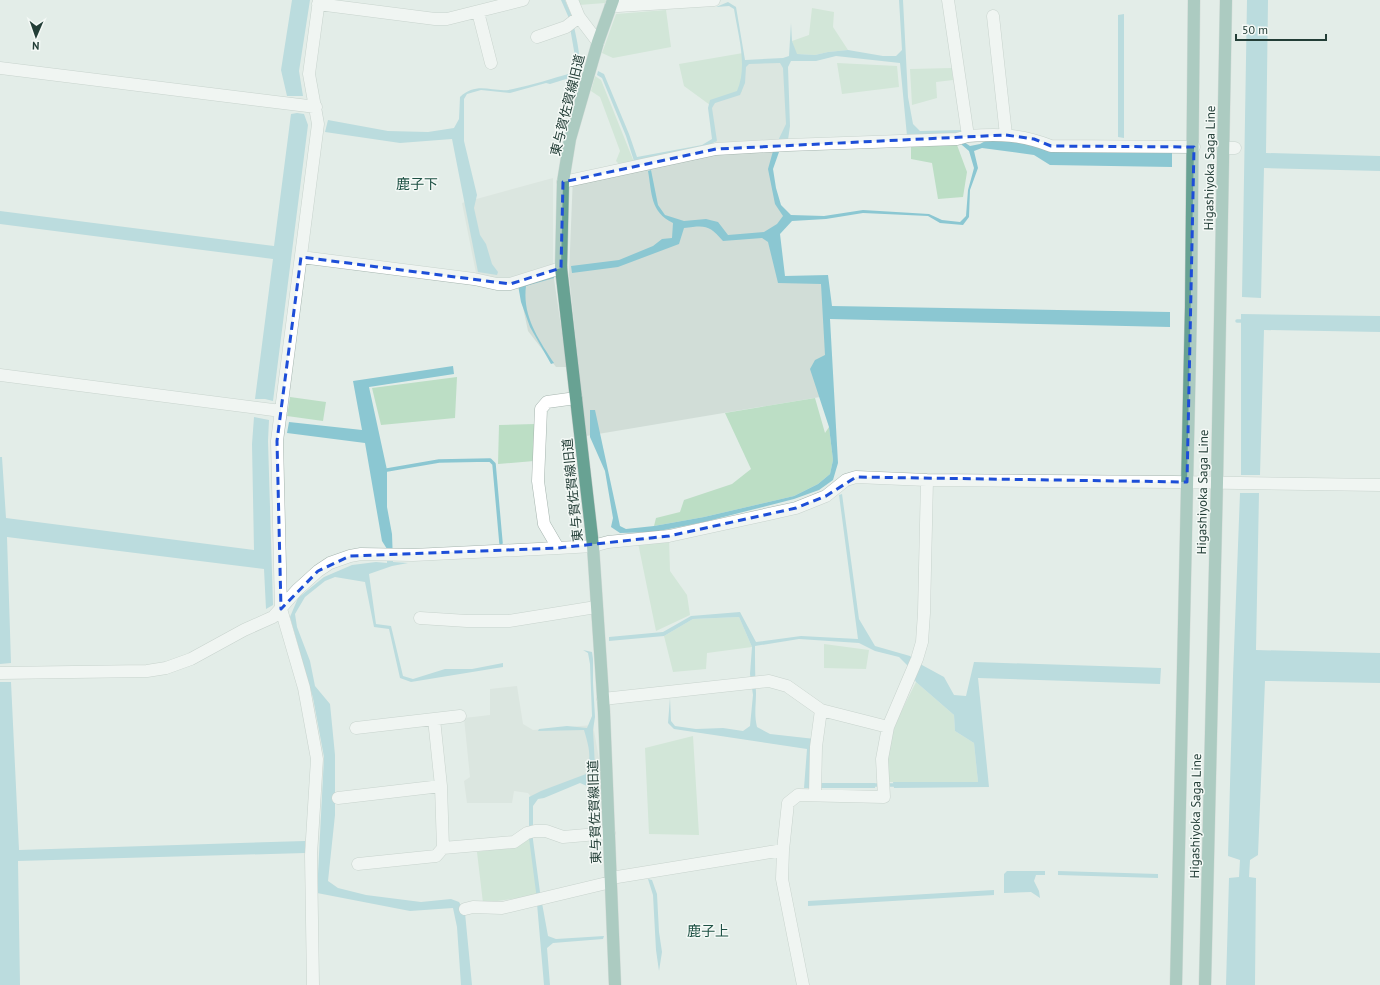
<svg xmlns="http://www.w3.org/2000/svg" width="1380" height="985" viewBox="0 0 1380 985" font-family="'PT Sans','Noto Sans JP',sans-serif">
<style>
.built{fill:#d1ddd7}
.green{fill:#bcdec5}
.water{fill:#8bc7d2;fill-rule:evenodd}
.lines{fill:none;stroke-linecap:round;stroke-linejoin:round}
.stream{stroke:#8bc7d2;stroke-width:3.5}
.minor-casing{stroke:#a6b5af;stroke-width:13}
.major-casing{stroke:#c1c9c7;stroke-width:13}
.minor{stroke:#fff;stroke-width:12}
.major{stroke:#68a293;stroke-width:12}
.marked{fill:none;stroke:#1d4ed8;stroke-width:3;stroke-dasharray:8 5;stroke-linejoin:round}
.labels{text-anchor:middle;stroke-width:3;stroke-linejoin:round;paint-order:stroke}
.street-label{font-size:13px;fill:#233e37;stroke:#f4f9f6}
.neighbourhood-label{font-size:14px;fill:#1e5144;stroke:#f4f9f6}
</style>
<rect width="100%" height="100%" fill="#e3ede8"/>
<path class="built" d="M743,62H784L789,125L770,169L777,204L789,219L772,237L782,278L826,277L832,395L586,436L569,275L573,176L715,144L710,105Z
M553,178V272L567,367H556L528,331L517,279L500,281L476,273L462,203Z
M517,686L523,724L533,730L593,725L602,776L588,778L532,798L528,793L514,791L512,803H467L464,781L470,777L464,718L490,715V689Z"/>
<path class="green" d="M578,0H606L605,3L579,5Z
M812,8L834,12L833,27L848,50L828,52L815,55L796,54L792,41L809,35Z
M666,10L671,47L613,58L602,53L616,14Z
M743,53L742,92L710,105L684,86L679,64Z
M837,63L897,66L899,87L842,94Z
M952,68L953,80L936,82L937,98L912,105L910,69Z
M595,76L601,80L634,162L620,165L616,161L620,151L600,97L591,91Z
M911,145H957L967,172L963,197L938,199L932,163L911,159Z
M457,377L455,418L381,425L372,388Z
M290,397L326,402L323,421L287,416Z
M815,398L825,433L829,427L833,460L830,474L818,484L794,496L704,517L654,526L656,518L680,512L684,500L732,484L751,469L725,413Z
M535,424L534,461L498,464L499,425Z
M669,539L670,571L687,595L690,615L656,631L638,543Z
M739,617L752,647L707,653L706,669L673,672L664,636L693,619Z
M824,644L869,650L866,669L824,668Z
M916,682L954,715L955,731L974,743L978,782H886L885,759L892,730Z
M693,736L699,835L649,834L645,748Z
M530,838L539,895L483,903L477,852L515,846Z"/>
<path class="water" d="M292,0H310L299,71L303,96H287L281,70Z
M561,0H565C567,6 571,12 572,18C575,30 583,65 579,75L550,84L546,83L510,93L481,90L467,94L464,99V141L477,195L474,208L480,235L486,244L492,264L498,272L497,275L478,272L452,139L400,143L325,132L328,120L388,131L428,132L454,128L459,119L460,97C478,80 494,94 513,89C533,85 553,78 572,73L577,68L568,16Z
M899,0H903L908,97L913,124L920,131L961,130L964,142L970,146L980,144L989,139L1033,144L1051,152H1172V167L1050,165L1034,155L982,148L974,151L978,168L970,190L969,217L963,225L940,223L928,216L863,213L826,219L792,221L780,234L785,276L828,275L832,306L1170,312V327L830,319L838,463L833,480L819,490L794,499L704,522L654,532L620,533L611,527L613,518L605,471L590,437V410H595L620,526L626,529L654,526L704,517L794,496L818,484L830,474L833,460L829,427L810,369L815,360L825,355L821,284L778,283L768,242L762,238L723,241C709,225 706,225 684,228L679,244L618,267L572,273L571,266L619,260L653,246L662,239L672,238L673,223C650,212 652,193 648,171L651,170L658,205L665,215L684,221L706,219L718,222L728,235L764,232L777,224L783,216L775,204L768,169L773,151L786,124L783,68L780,63L749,64L746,67L745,83L740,95L715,103L712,108L717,141L705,147L634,161L626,136L602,78L597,75L598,71L604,74L629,134L637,157L702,145L712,139L708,108L710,100L737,91C748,66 738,35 734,9L729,6L716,7L728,2L736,7L745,60L783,58L789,56L791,23L792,41L797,54L815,55L828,52L848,50L883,56H896L902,50ZM836,56L900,63L907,136L957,135L962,145L969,151L974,168L968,190L966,216L960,222L942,220L929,214L863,210L824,216L791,215L781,205L776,188L773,169L779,152L788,140L790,126L788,67L791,61H816Z
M1247,0H1268L1266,153L1380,156V171L1264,168L1261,298L1242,297Z
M1124,14V138L1118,137V15Z
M297,113L304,114L308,125L273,401L265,399H255L273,259L0,224V211L274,246L291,114Z
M555,274L554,278L526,286C522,316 539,340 554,363L551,364L530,327L521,302L518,285Z
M1241,314L1380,316V332L1264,330L1260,475H1241Z
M453,366L454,374L369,387L387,470V507L392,534L393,562L408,563L392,566L369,574L376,624L391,626L403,676L413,679L445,669H472L503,663V667L411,682L400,678L389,629L374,627L365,582L335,577L325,581L305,597L295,614L297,627L310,661L315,686L330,704L335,755V815L328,881L338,888L366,895L421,902L451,899L459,902L465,913L472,985H461L457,927L453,908L410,911L317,893L324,757L313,698L290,617L298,598L324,577L352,565L376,562L387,563V549L382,541L365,443L287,433L289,422L362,430L353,381Z
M254,417L269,420L268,441L273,605L266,609L264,569L7,537L11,663L0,664V457H2L6,518L254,550L252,444Z
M1240,493H1259L1256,650L1380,653V683L1265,681L1258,855L1250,860L1249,877L1256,878L1255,985H1226L1229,878L1239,877L1240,860L1228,856L1233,676Z
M842,494L859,619L875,646L910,656L922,665L944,677L954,695L966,696L974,662L1161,668L1160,684L978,678L989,787L894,788L893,782H978L974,743L955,731L954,715L916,682L907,665L899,657L875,651L859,643L799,639L755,646C755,661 755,677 756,693C756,705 754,715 757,727L770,734L815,739L812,783H875V788H804L807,749L674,729L668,723L670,698L671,721L675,726L696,729L723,728L743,731L750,726L753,695L750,674L752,647L739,617L693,619L664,636L609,641V637L663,632L691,616L740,612L756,642L801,636L858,639L839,495Z
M583,650L592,652L593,659V683L595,717L593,730L595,766L592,772L591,787L595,799L590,796L587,786L580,783L544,798L538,799L533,806V840L540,892L548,936L556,939L604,936L603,939L553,943L547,948L550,985H544L536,892L529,838V797L541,791L586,774C592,757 589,747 584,730L538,731L539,729L567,726L587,728L592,716L590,664L588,653Z
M0,682H11L19,850L305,841V853L18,861L20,985H0Z
M1007,871H1045V875H1036L1034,881L1039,891L1040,898L1031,892L1004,893V874Z
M1058,871L1158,874V878L1058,875Z
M648,879L652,880L657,894L659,932L662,952L659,971L656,950L653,895Z
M994,890V895L808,906V901Z"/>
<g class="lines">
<path class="stream" d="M1237,321H1246
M387,470L439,461L490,460L494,464L501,543
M871,785H897"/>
<defs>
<path id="minor" d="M572,0L579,17L598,42
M318,4L435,19H447L523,0
M611,5L618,6L714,0
M478,12L491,63
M993,16L1006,135
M537,37L566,27L579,17
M0,68L316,107
M968,136C999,134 1021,134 1051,146L1194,147
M1223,148H1235
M563,182L716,149L788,145L957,139L968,136L948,0
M301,257L474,279L497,284H510L561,268
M0,375L281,411
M558,548L544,524L538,481L541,409L547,402L576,398
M420,618L467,621H509L596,607
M0,673L147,671L166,668L191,659L244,630L273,617L297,590L318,571L330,563L350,556L361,554L413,555L558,548L593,546L608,542L669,536L796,508L826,496L846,480L856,477L927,480L1174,482L1380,485
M603,699L769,681L787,686L821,710L888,727
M434,719L460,716
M356,728L434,719L441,786L443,848
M815,795L816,747L821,710
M338,798L441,786
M783,850L782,879L803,985
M358,864L436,856L443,848L514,842L527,833L535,831H546L563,837L609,833
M611,878L783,850L788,803L798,795L884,797L882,759L888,727L917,659L922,642L924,613L927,480
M465,909L473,907L502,908L611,882
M313,985L311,855L317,759L304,688L281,609L277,441L318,124L309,74L319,0"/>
<path id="major" d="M613,0L598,42L570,139L563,182L561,268L593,546L604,712L615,985
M1176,985L1191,307L1194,0
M1205,985L1217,482L1226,0"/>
</defs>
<use href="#minor" class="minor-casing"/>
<use href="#major" class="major-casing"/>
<use href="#minor" class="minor"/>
<use href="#major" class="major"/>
</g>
<path d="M0 0H1380V985H0ZM1006,135L1034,139L1051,146L1194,147L1187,482L856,477L826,496L796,508L669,536L558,548L350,556L318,571L281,609L277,441L301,257L510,284L561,268L563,182L716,149Z" fill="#e3ede8" fill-opacity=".55" fill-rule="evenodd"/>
<path class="marked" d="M1006,135L1034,139L1051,146L1194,147L1187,482L856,477L826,496L796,508L669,536L558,548L350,556L318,571L281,609L277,441L301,257L510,284L561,268L563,182L716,149Z"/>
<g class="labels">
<g class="street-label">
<text transform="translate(567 105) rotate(-76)" y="5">東与賀佐賀線旧道</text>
<text transform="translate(1209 168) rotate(-89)" y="5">Higashiyoka Saga Line</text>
<text transform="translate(572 490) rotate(-96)" y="5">東与賀佐賀線旧道</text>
<text transform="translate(1202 492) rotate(-89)" y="5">Higashiyoka Saga Line</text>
<text transform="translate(594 812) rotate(-92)" y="5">東与賀佐賀線旧道</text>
<text transform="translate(1195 816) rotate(-89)" y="5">Higashiyoka Saga Line</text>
</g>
<g class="neighbourhood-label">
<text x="417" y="189">鹿子下</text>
<text x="708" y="936">鹿子上</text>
</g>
</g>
<g transform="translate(36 36) rotate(182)" stroke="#f4f9f6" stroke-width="3" paint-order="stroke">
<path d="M0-3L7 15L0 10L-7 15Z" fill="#233e37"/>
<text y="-6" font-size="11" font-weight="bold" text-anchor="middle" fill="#233e37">N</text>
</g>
<path d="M1236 34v6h90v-6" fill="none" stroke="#233e37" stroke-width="2"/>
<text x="1242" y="34" font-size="12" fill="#233e37" stroke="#f4f9f6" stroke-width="3" paint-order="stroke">50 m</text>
</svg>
